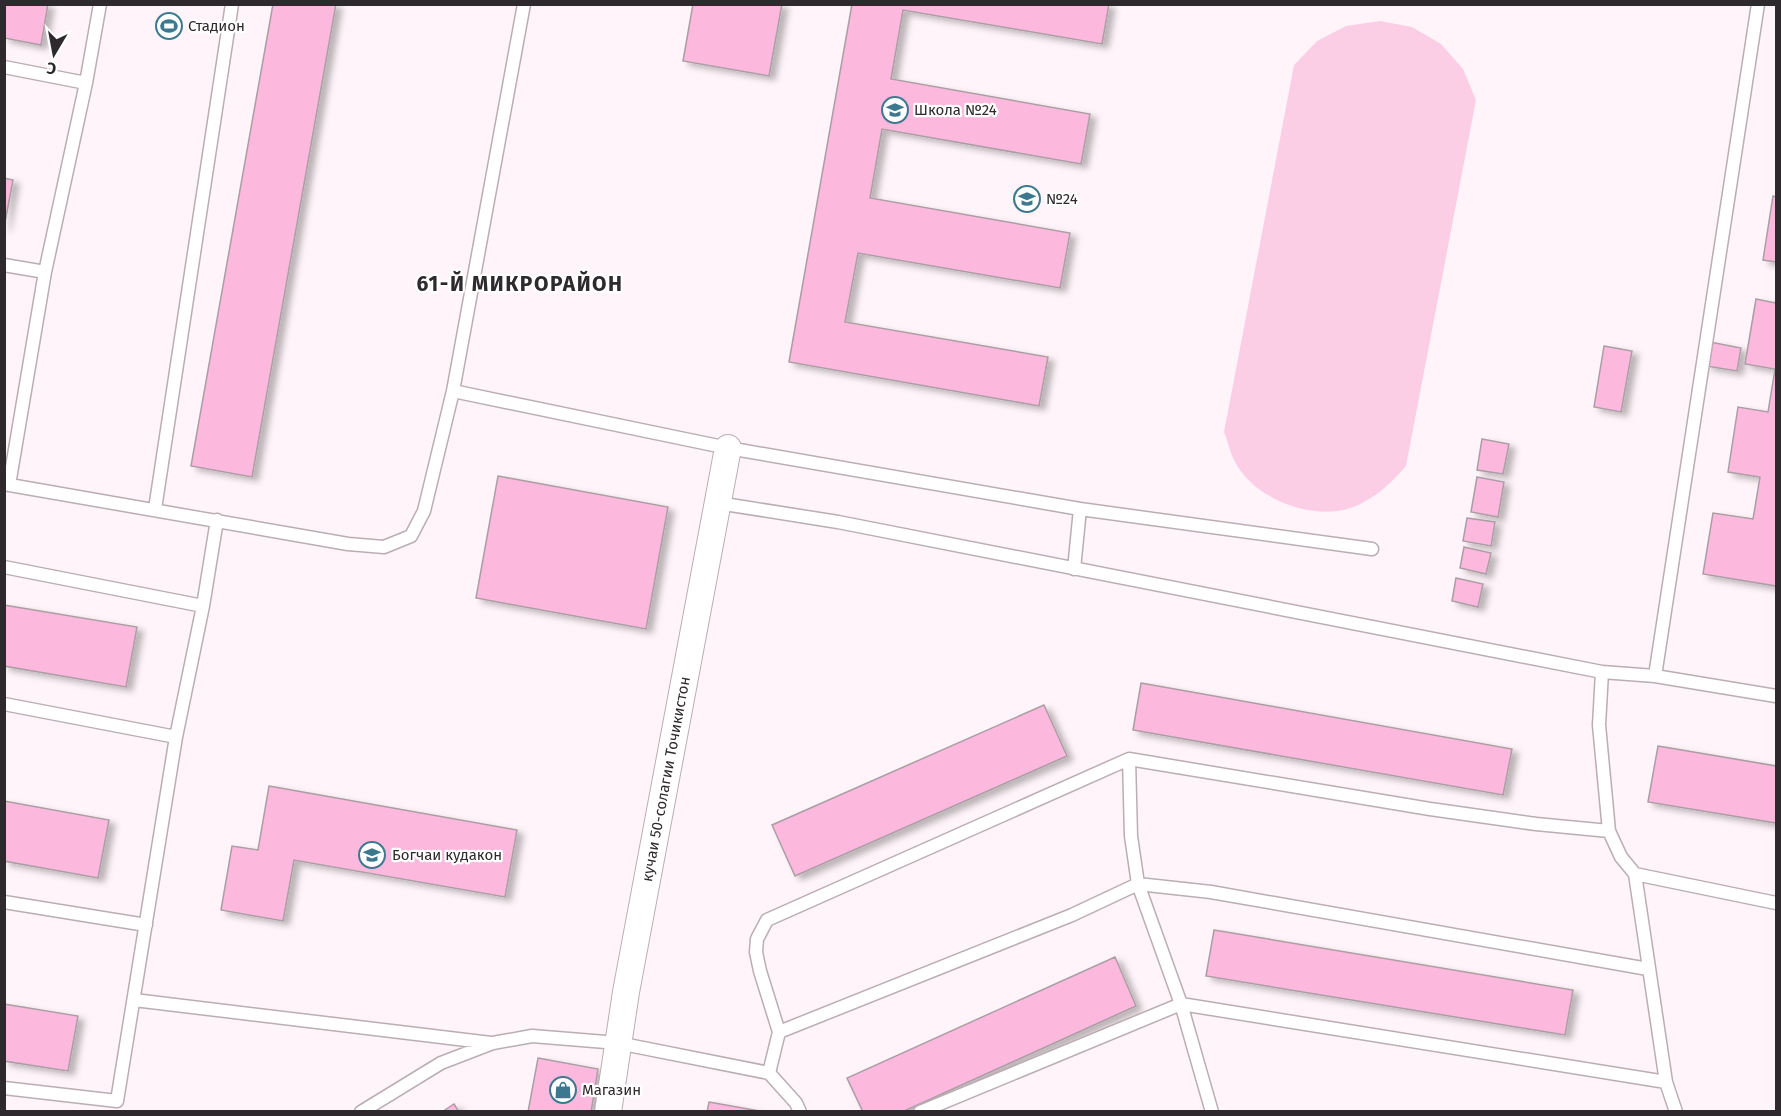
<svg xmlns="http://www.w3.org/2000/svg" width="1781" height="1116" viewBox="0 0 1781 1116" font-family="'Fira Sans',sans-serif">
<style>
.green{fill:#fccee6}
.building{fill:#fdb8de;stroke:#aa9ea4;stroke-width:1.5;filter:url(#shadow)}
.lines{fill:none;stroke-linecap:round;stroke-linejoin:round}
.lane-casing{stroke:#baadb3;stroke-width:15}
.street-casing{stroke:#baadb3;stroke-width:28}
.lane{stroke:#fff;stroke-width:12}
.street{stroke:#fff;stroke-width:26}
.labels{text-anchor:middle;stroke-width:4.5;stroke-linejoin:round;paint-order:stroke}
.poi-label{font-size:15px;fill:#2e292c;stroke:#fff;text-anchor:start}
.street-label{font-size:15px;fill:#2e292c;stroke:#fff}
.district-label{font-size:21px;font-weight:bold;letter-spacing:1.5px;fill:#2e292c;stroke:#fff}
</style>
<defs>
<filter id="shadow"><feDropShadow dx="6" dy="4" stdDeviation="3" flood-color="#0004"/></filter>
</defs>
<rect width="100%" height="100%" fill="#fff4f9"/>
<path class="green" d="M1380,21L1412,27L1441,44L1463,69L1476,100L1406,466C1389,485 1379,495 1356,506C1316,523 1255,500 1235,462C1230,453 1228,441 1224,432L1294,65L1317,41L1346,26Z"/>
<path class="building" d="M4,4H48L41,45L4,38Z
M273,4H336L252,477L191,466Z
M693,4H782L769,76L683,61Z
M852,4H1109L1102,44L903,10L891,79L1090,114L1081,164L882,129L870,198L1070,233L1060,288L858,253L845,322L1048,357L1039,406L789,362Z
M4,178L13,180L4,228Z
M1773,196L1776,197V262L1763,260Z
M1756,299L1776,303V586L1703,574L1713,513L1753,519L1760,477L1728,472L1738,407L1768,412L1775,369L1745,364Z
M1710,342L1741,348L1737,371L1706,366Z
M1604,346L1632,351L1621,412L1594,407Z
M1482,439L1509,444L1503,474L1477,470Z
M498,476L668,507L646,629L476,598Z
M1477,477L1504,482L1498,517L1471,512Z
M1467,518L1495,522L1491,546L1463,541Z
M1464,547L1491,553L1486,574L1460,568Z
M1456,578L1483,584L1478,607L1452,601Z
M4,605L137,627L126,687L4,666Z
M1141,683L1512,749L1503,795L1133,730Z
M1044,705L1067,756L795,876L772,825Z
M1658,746L1776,766V823L1648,802Z
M269,786L517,830L505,897L294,860L283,921L221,910L232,846L258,850Z
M4,801L109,820L98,878L4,861Z
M1214,930L1573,990L1565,1035L1206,976Z
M1115,957L1136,1006L902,1112H863L847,1078Z
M4,1004L78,1016L68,1071L4,1061Z
M538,1058L598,1069L591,1112H528Z
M709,1102L765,1112H707Z
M454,1104L459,1112H442Z"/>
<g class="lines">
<defs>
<path id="lane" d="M4,67L86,83
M4,265L45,272L9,485
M45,272L86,83L100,4
M453,391L728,448L1080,509L1372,549
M4,484L348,544L384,547L411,536L424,511L453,391L524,4
M718,503L838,522L1602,672L1655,676L1776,696
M155,509L232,4
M4,567L203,606
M1074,569L1080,509
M1602,672L1599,725L1609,831L1621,857L1635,874
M1655,676L1758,4
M4,704L176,737
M1129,759L1131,836L1138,884L1181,1004L1212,1112
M4,902L146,925
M134,1000L491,1043
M779,1032L1072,915L1138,884L1211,892L1648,969
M4,1088L117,1101L176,737L203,606L217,520
M361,1112L441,1063L493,1043L532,1036L618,1043L769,1073
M800,1112L796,1103L769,1073L779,1032L760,971L756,952L757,939L767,920L1129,759L1430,809L1536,824L1609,831
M920,1112L1181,1004L1666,1082
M1676,1112L1666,1082L1635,874L1776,903"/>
<g id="street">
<path id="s1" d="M608,1112L626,992L728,448"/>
</g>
</defs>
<use href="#lane" class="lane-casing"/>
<use href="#street" class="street-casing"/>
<use href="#lane" class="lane"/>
<use href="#street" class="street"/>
</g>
<defs>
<symbol id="stadium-ring" viewBox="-11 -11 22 22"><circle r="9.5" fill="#fff" stroke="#3c798f" stroke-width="1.5"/><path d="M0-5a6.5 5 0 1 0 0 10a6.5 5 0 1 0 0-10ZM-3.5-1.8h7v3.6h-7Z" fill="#3c798f"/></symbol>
<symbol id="school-ring" viewBox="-11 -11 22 22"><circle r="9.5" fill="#fff" stroke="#3c798f" stroke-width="1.5"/><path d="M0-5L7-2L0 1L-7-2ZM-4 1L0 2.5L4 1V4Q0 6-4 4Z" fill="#3c798f"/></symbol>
<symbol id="shop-ring" viewBox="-11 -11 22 22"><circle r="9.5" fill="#fff" stroke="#3c798f" stroke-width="1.5"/><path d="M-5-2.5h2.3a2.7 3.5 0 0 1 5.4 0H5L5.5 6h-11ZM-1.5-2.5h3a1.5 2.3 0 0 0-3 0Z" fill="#3c798f"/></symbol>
</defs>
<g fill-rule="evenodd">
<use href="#stadium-ring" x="154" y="11" width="30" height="30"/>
<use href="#school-ring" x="880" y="95" width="30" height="30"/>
<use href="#school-ring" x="1012" y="184" width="30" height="30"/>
<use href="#school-ring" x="357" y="840" width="30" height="30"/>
<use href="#shop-ring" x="548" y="1075" width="30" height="30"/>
</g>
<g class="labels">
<g class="poi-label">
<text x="188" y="31">Стадион</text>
<text x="914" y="115">Школа №24</text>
<text x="1046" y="204">№24</text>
<text x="392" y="860">Богчаи кудакон</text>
<text x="582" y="1095">Магазин</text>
</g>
<g class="street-label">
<text dy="5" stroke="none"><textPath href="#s1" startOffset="338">кучаи 50-солагии Точикистон</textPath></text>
</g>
<g class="district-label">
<text x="520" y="291">61-Й МИКРОРАЙОН</text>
</g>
</g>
<rect width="1781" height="1116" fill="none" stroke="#2e292c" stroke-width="12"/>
<g transform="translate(54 54) rotate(190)" stroke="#ffffff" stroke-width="4.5" paint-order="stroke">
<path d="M0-4.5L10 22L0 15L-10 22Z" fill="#2e292c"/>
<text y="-9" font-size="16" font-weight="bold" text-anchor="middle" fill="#2e292c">С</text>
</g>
</svg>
